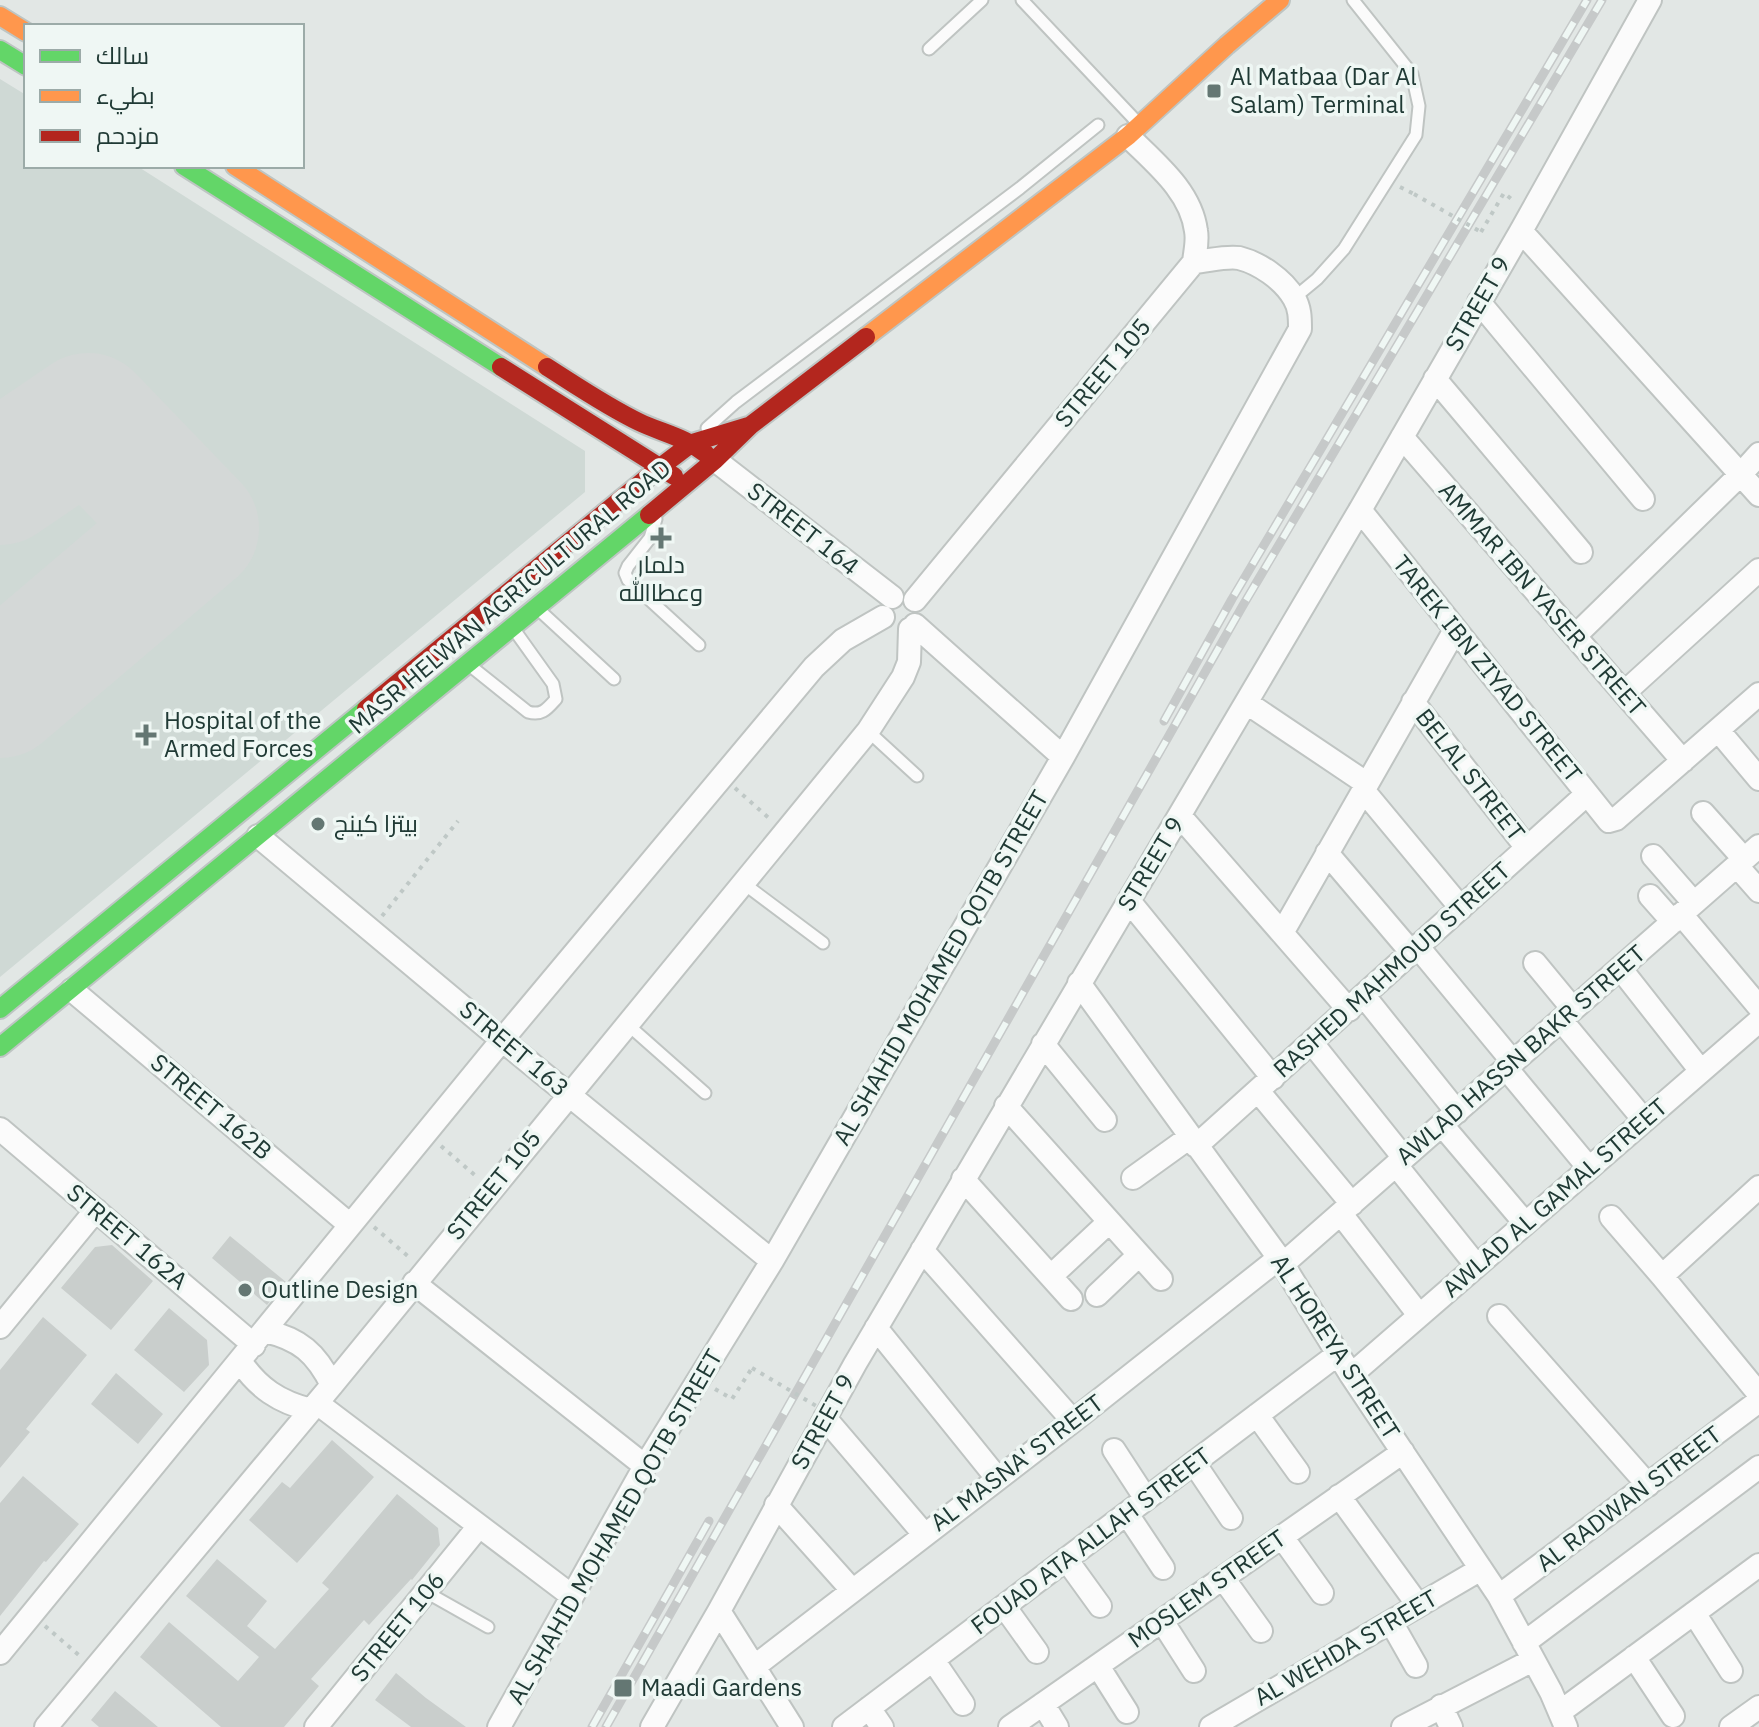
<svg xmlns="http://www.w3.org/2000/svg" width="1759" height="1727" viewBox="0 0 1759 1727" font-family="'IBM Plex Sans',Cairo,sans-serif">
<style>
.built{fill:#cfd9d5}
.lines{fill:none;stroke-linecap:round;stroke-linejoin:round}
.runway{stroke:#d4d8d7;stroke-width:132}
.building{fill:#c9cecc}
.lane-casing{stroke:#bfc4c2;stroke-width:15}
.street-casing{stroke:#bfc4c2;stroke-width:26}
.fast-casing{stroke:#bec5c3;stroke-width:22}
.slow-casing{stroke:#bec5c3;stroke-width:22}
.jam-casing{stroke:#bec5c3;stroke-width:22}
.path{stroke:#bfc8c6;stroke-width:4;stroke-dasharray:4 6;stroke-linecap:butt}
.lane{stroke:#fbfbfb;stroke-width:11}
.street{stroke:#fbfbfb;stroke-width:22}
.fast{stroke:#63d668;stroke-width:18}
.slow{stroke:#ff974d;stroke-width:18}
.jam{stroke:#b3261e;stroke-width:18}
.rail-casing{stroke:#c6c9c9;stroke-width:9}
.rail{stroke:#eff7f4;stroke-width:6;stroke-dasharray:18;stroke-linecap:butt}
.path-bridge{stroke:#bfc8c6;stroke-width:4;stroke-dasharray:4 6;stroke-linecap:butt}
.poi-dot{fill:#647773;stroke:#eff7f4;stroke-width:3}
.labels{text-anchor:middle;stroke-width:7;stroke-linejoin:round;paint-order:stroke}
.poi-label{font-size:24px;fill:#203a35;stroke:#eff7f4;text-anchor:start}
.street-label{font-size:24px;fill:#203a35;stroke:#eff7f4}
</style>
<rect width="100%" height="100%" fill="#e2e7e5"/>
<path class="built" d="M0,79L26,95V166H137L585,451V492L0,977Z"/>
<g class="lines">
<path class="runway" d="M0,479L88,419L193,528L0,692"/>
</g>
<path class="building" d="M230,1236L286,1282L267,1305L212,1258Z
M112,1245L153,1281L111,1330L61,1288L95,1247Z
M169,1308L207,1340L209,1365L184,1392L134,1350Z
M43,1317L87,1355L26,1429L30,1432L0,1468V1370Z
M116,1373L163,1414L138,1444L91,1404Z
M332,1440L374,1477L297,1563L249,1520L282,1482L290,1488Z
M23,1476L79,1524L46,1562L44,1561L0,1616V1503Z
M397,1494L438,1528L440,1545L412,1580L411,1579L369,1625L364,1620L311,1679L319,1686L284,1727H221L140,1657L169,1622L238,1681L259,1657L186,1596L217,1559L267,1601L247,1626L275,1649L329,1589L322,1583Z
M396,1673L426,1698L466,1727H411L375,1700Z
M115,1691L158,1727H99L91,1720Z"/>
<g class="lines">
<defs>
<path id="lane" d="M1022,0L1137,122
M929,49L982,0
M1294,298L1317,279L1344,249L1416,135L1419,106L1412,74L1353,0
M707,428L736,402L1020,188L1098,125
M656,519L650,538L628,566L625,573L628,580L699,645
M538,609L614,679
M468,664L528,712C542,716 547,709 556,699L553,684L513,628
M868,731L917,776
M743,883L823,943
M627,1024L705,1093
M426,1592L488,1627"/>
<path id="street" d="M1521,231L1759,495
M1479,302L1643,499
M1435,379L1581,552
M1402,437L1683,761
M715,460L892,597
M1360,510L1609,821L1616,819L1759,694
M915,600L1194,262C1195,252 1198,241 1196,231C1191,191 1155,163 1128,136
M915,625L1063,757
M1575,636L1741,474L1759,454
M1624,693L1759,570
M1413,702L1527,848
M1247,703L1366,783
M1718,730L1759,779
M1363,790L1461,908
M1703,813L1744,859
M1180,816L1349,1010
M258,836L502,1040L772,1261
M1327,853L1412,953
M1653,856L1694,903
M1737,866L1759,891
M1650,896L1673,922
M1129,901L1273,1078
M1681,914L1759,1007
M1282,933L1455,630
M1418,947L1513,1062
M1535,963L1573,1009
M1620,968L1701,1071
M1079,983L1279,1258L1351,1375L1499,1596L1551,1692L1566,1727
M72,990L350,1225
M1364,996L1457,1112
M1561,1020L1644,1120
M1312,1043L1404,1158
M1043,1044L1105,1120
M1506,1068L1589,1168
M1258,1091L1352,1204
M1006,1106L1161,1279
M1442,1125L1525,1223
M0,1129L254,1345
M1196,1146L1587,794
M1396,1165L1476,1265
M1133,1178L1190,1137
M963,1179L1071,1299
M1341,1214L1419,1315
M1611,1217L1662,1276L1759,1394
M922,1250L1073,1421
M1283,1264L1759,846
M1051,1276L1109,1222
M1662,1276L1759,1187
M414,1283L645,1466
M1097,1295L1139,1255
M1499,1316L1648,1485
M0,1327L96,1210
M876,1328L997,1478
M265,1331C300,1339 316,1353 332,1385
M240,1361C258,1388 279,1402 311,1410
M1351,1375L1759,1021
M317,1403L572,1596
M1257,1415L1298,1472
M825,1418L924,1534
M1114,1450L1146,1499
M1194,1463L1231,1518
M1339,1496L1418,1605
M776,1505L852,1590
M1127,1514L1163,1568
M1282,1537L1322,1593
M1066,1559L1100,1606
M1223,1578L1261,1631
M1499,1596L1759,1401
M1004,1606L1037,1652
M719,1611L792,1727
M1694,1613L1731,1671
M1162,1621L1194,1671
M1391,1622L1416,1666
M1524,1643L1759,1467
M0,1653L502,1040L814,667L843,640L883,617
M1634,1657L1673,1716
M933,1660L963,1704
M755,1666L1073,1421L1279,1258
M1098,1666L1127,1712
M1043,1704L1057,1727
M1441,1706L1451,1727
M869,1708L882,1727
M1560,1712L1759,1565
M46,1727L332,1385L868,731L903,677L909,662L910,629
M316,1727L479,1526
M499,1727L645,1466L772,1261L1063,757L1300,329C1300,318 1300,308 1294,298C1283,279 1259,263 1239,258C1225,256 1208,261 1194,262
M652,1727L719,1611L855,1364L1360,510L1521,231L1650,0
M844,1727L1338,1354
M1010,1727L1403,1452
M1211,1727L1481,1569
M1403,1727L1533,1660
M1731,1727L1759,1707"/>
<path id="fast" d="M0,50L26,66
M184,166L501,367
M0,1009L366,709
M0,1047L649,515"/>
<path id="slow" d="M0,16L26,32
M235,166L547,367
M866,337L1128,136L1227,45L1280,0"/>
<path id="jam" d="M501,367L674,476
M547,367C577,386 606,406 639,422C662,433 685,437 706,454
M649,515L715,460L751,425L866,337
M366,709L659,468L692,443L748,426"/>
</defs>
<use href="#lane" class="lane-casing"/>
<use href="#street" class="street-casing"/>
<use href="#fast" class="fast-casing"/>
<use href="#slow" class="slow-casing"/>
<use href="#jam" class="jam-casing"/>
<path class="path" d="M1400,187L1414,194
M1481,232L1504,193L1514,201
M735,788L771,820
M382,916L458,821
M441,1146L477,1177
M374,1227L410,1258
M715,1389L732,1399L752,1368
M45,1626L81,1657"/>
<use href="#lane" class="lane"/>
<use href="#street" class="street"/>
<use href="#fast" class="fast"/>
<use href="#slow" class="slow"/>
<use href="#jam" class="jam"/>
<defs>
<path id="rail" d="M1164,721L1232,599L1587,0
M592,1727L709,1521
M606,1727L1242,607L1602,0"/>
</defs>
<use href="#rail" class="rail-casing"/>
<use href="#rail" class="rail"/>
<path class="path-bridge" d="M1414,194L1481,232
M752,1368L818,1407"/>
</g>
<g class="poi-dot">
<rect x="1206" y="83" width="16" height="16" rx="4"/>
<path d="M657 526h8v8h8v8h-8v8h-8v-8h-8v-8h8z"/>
<path d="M142 723h8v8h8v8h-8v8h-8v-8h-8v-8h8z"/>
<circle cx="318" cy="824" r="8"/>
<circle cx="245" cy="1290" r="8"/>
<rect x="613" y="1678" width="20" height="20" rx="4"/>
</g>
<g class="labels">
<g class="poi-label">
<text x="1230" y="85">Al Matbaa (Dar Al<tspan x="1230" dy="28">Salam) Terminal</tspan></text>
<text x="661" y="573" text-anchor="middle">دلمار<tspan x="661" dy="28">وعطاالله</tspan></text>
<text x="164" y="729">Hospital of the<tspan x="164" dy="28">Armed Forces</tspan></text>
<text x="334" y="832">بيتزا كينج</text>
<text x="261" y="1298">Outline Design</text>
<text x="641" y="1696">Maadi Gardens</text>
</g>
<g class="street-label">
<text transform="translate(1478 304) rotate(-60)" y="8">STREET 9</text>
<text transform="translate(1103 373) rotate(-50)" y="8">STREET 105</text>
<text transform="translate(803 529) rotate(38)" y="8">STREET 164</text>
<text transform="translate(510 597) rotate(-40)" y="8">MASR HELWAN AGRICULTURAL ROAD</text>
<text transform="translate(1542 599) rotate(49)" y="8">AMMAR IBN YASER STREET</text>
<text transform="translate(1487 669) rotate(51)" y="8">TAREK IBN ZIYAD STREET</text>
<text transform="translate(1470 775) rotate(52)" y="8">BELAL STREET</text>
<text transform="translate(1151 864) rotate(-59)" y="8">STREET 9</text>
<text transform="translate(941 968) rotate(-60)" y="8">AL SHAHID MOHAMED QOTB STREET</text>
<text transform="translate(1392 970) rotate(-42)" y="8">RASHED MAHMOUD STREET</text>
<text transform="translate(514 1049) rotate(40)" y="8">STREET 163</text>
<text transform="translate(1521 1055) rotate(-41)" y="8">AWLAD HASSN BAKR STREET</text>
<text transform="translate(211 1107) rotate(40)" y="8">STREET 162B</text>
<text transform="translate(494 1185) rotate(-51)" y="8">STREET 105</text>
<text transform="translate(1555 1198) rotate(-41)" y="8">AWLAD AL GAMAL STREET</text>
<text transform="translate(127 1237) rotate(40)" y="8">STREET 162A</text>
<text transform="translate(1335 1347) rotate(57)" y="8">AL HOREYA STREET</text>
<text transform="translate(823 1422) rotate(-61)" y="8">STREET 9</text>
<text transform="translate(1017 1463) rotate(-37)" y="8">AL MASNA' STREET</text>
<text transform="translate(1629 1499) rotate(-37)" y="8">AL RADWAN STREET</text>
<text transform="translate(615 1527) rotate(-60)" y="8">AL SHAHID MOHAMED QOTB STREET</text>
<text transform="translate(1091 1541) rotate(-37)" y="8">FOUAD ATA ALLAH STREET</text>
<text transform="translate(1207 1589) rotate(-35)" y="8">MOSLEM STREET</text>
<text transform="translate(398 1627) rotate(-51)" y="8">STREET 106</text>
<text transform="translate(1346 1648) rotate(-30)" y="8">AL WEHDA STREET</text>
</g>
</g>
<rect x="24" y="24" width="280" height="144" fill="#eff7f4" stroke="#9caba8" stroke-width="2"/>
<rect x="40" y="50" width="40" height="12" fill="#63d668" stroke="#9caba8" stroke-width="2"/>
<text x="96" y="64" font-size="24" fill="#203a35">سالك</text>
<rect x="40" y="90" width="40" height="12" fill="#ff974d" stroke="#9caba8" stroke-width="2"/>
<text x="96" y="104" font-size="24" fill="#203a35">بطيء</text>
<rect x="40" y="130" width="40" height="12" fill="#b3261e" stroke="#9caba8" stroke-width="2"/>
<text x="96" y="144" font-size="24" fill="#203a35">مزدحم</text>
</svg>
